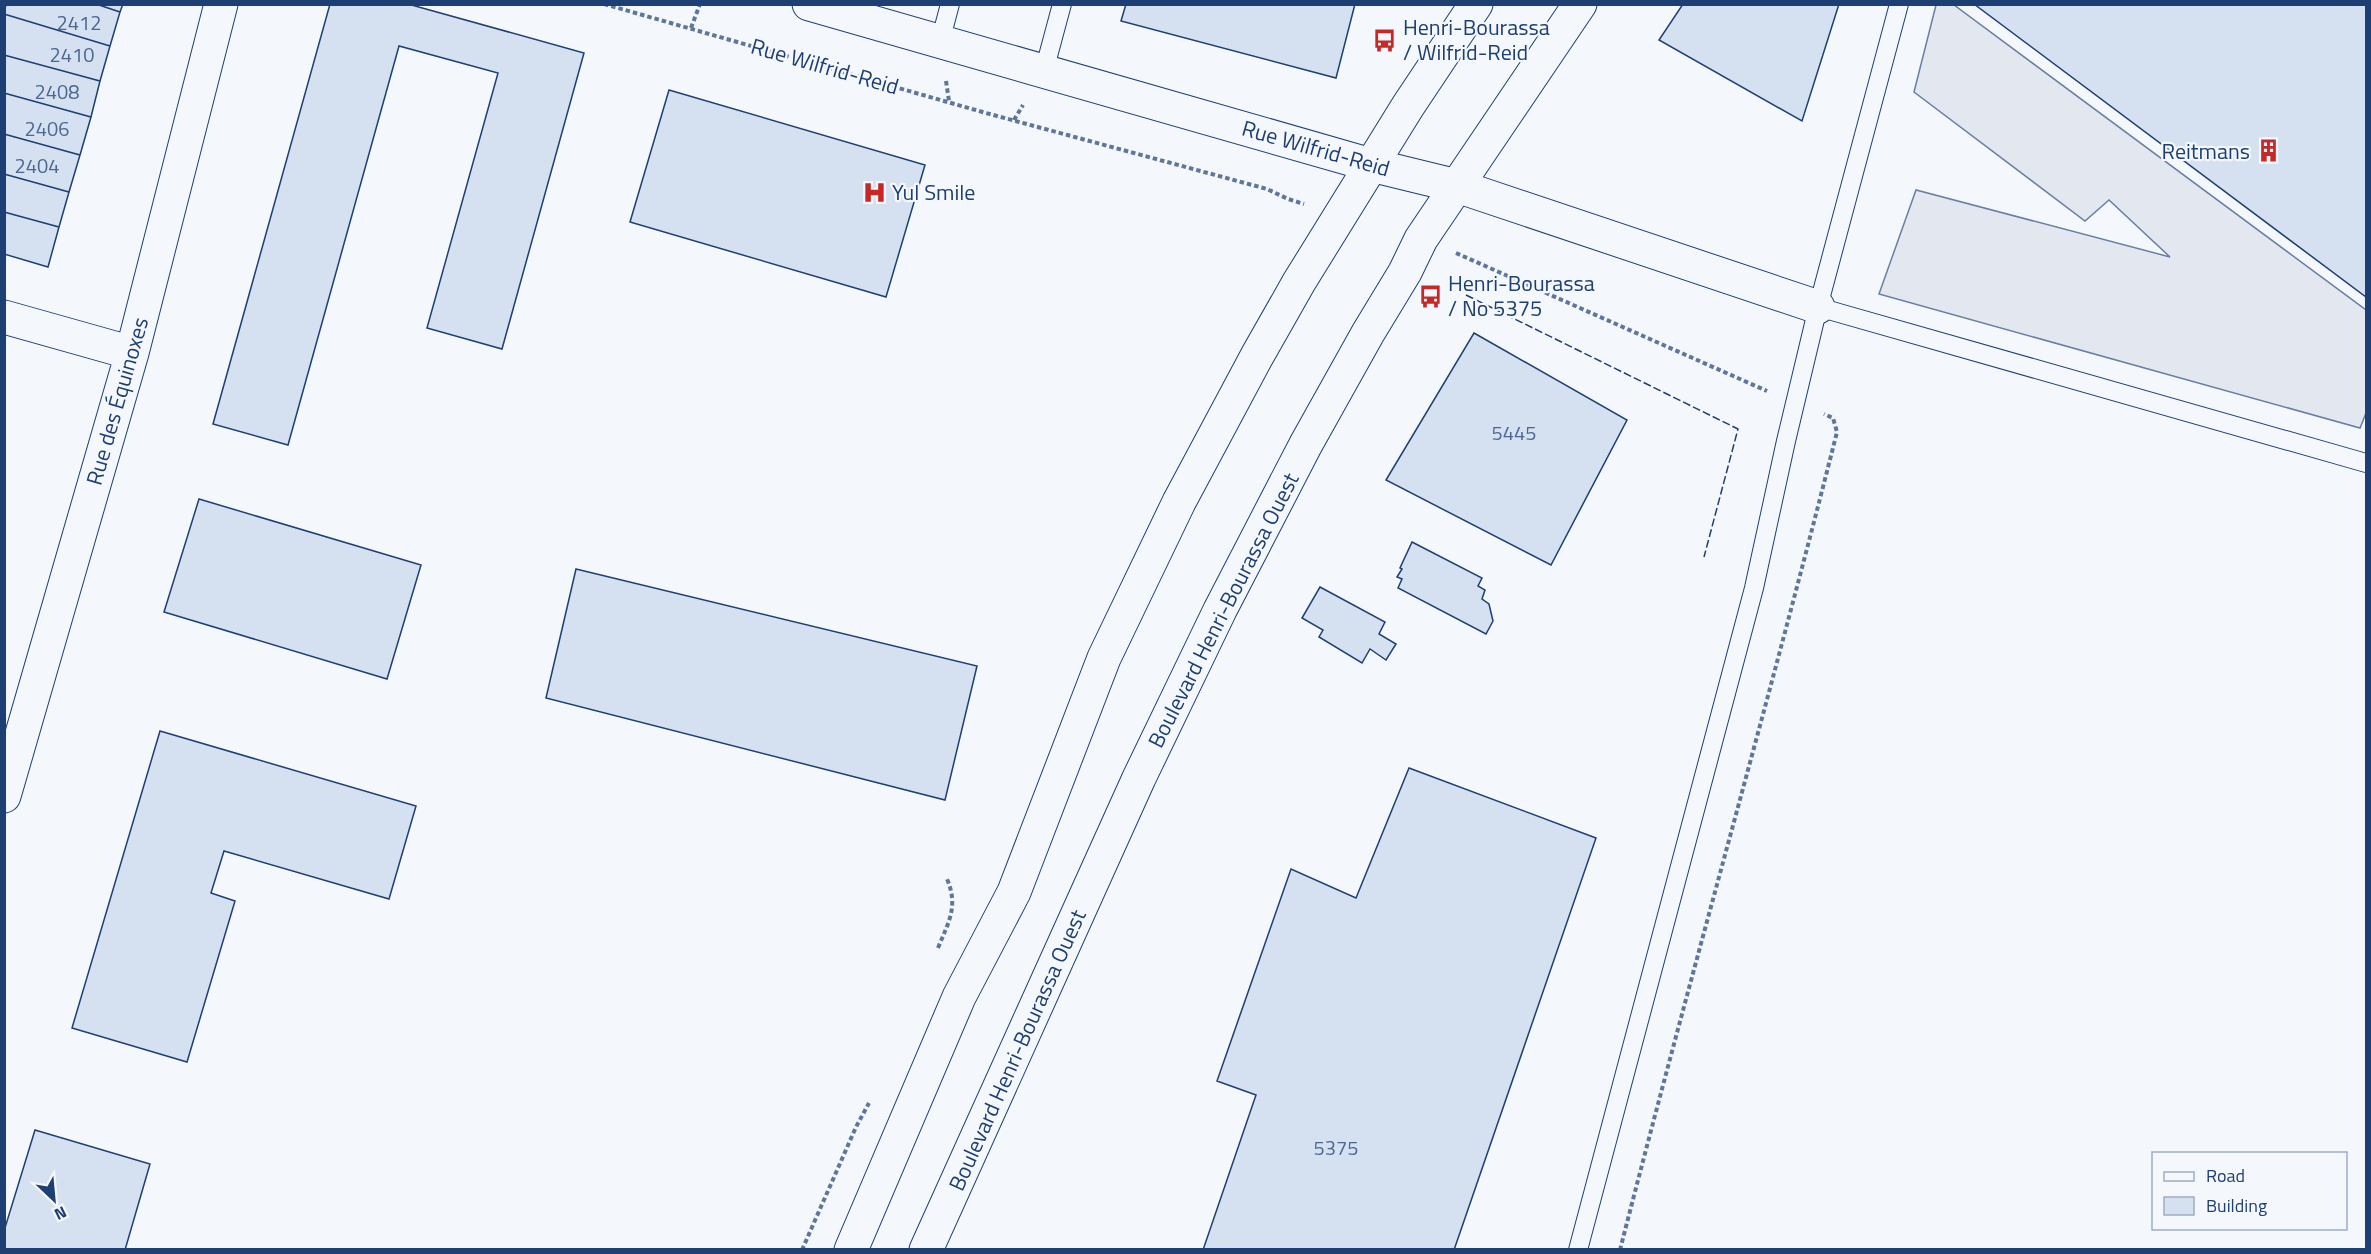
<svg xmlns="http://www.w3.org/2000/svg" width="2371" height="1254" viewBox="0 0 2371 1254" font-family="'Titillium Web',sans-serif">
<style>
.parking{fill:#e3e8f0;stroke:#687fa3;stroke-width:1.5}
.building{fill:#d5e0f0;stroke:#1d3f73;stroke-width:1.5}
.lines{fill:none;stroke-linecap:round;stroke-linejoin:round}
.lane-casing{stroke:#1d3f73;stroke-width:20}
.street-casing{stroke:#1d3f73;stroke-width:35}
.primary-casing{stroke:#1d3f73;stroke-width:35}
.path{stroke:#5e769c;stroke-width:4;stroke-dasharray:4.5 3;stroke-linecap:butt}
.lane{stroke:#f4f7fb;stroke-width:18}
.street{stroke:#f4f7fb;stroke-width:33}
.primary{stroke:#f4f7fb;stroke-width:33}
.fence{stroke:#1d3f73;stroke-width:1.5;stroke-dasharray:8 3;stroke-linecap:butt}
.labels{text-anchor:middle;stroke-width:4.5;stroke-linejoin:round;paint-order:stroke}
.number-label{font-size:20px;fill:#4b6792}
.poi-label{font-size:22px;fill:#1d3f73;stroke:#f4f7fb;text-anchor:start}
.street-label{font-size:22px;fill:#1d3f73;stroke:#f4f7fb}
</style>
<rect width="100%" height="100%" fill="#f4f7fb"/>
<path class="parking" d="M1936,5H1954L2366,310V413L2360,428L1879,294L1916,190L2170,257L2109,200L2085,221L1914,92Z"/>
<path class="building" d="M6,4H96L120,12L110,46L4,14Z
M96,4H123L120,12Z
M330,4H408L584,53L502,349L427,328L498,73L399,46L288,445L213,424Z
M1126,4H1355L1336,78L1121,21Z
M1683,4H1839L1802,121L1659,40Z
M1974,4H2366V297Z
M4,14L110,46L100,81L4,55Z
M4,55L100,81L91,117L4,93Z
M669,90L925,165L886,297L630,222Z
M4,93L91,117L80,155L4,134Z
M4,134L80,155L69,192L4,174Z
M4,174L69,192L59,227L4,212Z
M4,212L59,227L48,267L4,254Z
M1474,333L1627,420L1551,565L1386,480Z
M199,499L421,565L387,679L164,612Z
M1412,542L1482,578L1478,586L1485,590L1482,599L1489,604L1493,621L1486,634L1398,588L1402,579L1397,577L1402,569L1400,568Z
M576,569L977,666L945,800L546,698Z
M1320,587L1385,622L1379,634L1396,644L1386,660L1370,649L1362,663L1319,637L1323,630L1302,618Z
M160,731L416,806L389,899L224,851L211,893L235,901L187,1062L72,1028Z
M1409,768L1596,838L1454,1250H1203L1256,1095L1217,1081L1291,869L1356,898Z
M35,1130L150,1164L125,1250H4V1231Z"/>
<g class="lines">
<defs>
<path id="lane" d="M940,42L950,4
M1044,71L1062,4
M1818,307L2366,463
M1578,1250L1754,588L1786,441L1818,307L1899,4"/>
<path id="street" d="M809,4L1371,165L1457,186L1818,307
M4,317L132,353
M4,796L132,353L221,4"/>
<path id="primary" d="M851,1250L959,997L1014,892L1104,658L1179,502L1257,356L1299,282L1408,106L1476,4
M926,1250L1139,778L1220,610L1306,444L1368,333L1405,272L1421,239L1580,4"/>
</defs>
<use href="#lane" class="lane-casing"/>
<use href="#street" class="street-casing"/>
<use href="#primary" class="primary-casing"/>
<path class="path" d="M604,4L986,113L1267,189L1288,199L1304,204
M691,28L700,4
M946,81L949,101
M1014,120L1023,105
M1456,253L1767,391
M938,948C948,923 959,907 947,879
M802,1250L856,1127L869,1103
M1620,1250C1690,976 1768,705 1837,432L1833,418L1824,414"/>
<use href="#lane" class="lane"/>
<use href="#street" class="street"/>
<use href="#primary" class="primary"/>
<path class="fence" d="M1466,295L1738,429L1704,557"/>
</g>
<defs>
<symbol id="bus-bare" viewBox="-9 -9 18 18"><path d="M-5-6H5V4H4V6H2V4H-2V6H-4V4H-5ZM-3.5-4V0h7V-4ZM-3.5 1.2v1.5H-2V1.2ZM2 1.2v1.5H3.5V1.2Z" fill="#c62828" stroke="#f4f7fb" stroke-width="2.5" paint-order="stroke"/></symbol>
<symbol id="building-bare" viewBox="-9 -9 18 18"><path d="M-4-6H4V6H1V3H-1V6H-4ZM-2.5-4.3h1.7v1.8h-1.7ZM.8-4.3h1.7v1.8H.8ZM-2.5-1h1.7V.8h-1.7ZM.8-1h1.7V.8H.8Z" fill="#c62828" stroke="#f4f7fb" stroke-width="2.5" paint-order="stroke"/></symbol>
<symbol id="hospital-bare" viewBox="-9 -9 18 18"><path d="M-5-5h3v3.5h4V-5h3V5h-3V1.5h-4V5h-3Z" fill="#c62828" stroke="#f4f7fb" stroke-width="2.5" paint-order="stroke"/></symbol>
</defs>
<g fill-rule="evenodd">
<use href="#bus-bare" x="1368" y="24" width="33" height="33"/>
<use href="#building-bare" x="2252" y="134" width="33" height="33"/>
<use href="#hospital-bare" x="858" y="176" width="33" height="33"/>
<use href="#bus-bare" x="1414" y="280" width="33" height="33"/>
</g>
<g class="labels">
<g class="number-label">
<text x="79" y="30">2412</text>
<text x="72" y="62">2410</text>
<text x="57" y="99">2408</text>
<text x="47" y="136">2406</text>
<text x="37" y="173">2404</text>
<text x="1514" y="440">5445</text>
<text x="1336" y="1155">5375</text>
</g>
<g class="poi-label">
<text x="1403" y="35">Henri-Bourassa<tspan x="1403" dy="25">/ Wilfrid-Reid</tspan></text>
<text x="2250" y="159" text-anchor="end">Reitmans</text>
<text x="892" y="200">Yul Smile</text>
<text x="1448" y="291">Henri-Bourassa<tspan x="1448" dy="25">/ No 5375</tspan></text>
</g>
<g class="street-label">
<text transform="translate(825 66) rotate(16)" y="8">Rue Wilfrid-Reid</text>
<text transform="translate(1316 148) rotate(16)" y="8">Rue Wilfrid-Reid</text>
<text transform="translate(117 401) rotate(-74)" y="8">Rue des Équinoxes</text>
<text transform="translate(1223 610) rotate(-63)" y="8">Boulevard Henri-Bourassa Ouest</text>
<text transform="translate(1017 1050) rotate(-66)" y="8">Boulevard Henri-Bourassa Ouest</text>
</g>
</g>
<rect width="2371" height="1254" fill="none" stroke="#1d3f73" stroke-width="12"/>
<rect x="2152" y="1152" width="195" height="78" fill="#f4f7fb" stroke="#9eadc5" stroke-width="1.5"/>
<rect x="2164" y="1172" width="30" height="9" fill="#f4f7fb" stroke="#9eadc5" stroke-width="1.5"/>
<text x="2206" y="1182" font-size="18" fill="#1d3f73">Road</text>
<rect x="2164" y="1197" width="30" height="18" fill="#d5e0f0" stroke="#9eadc5" stroke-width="1.5"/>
<text x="2206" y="1212" font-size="18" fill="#1d3f73">Building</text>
<g transform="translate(54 1200) rotate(154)" stroke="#f4f7fb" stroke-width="4.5" paint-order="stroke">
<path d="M0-4.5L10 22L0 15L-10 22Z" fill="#1d3f73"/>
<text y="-9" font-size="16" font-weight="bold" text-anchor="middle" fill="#1d3f73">N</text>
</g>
</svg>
